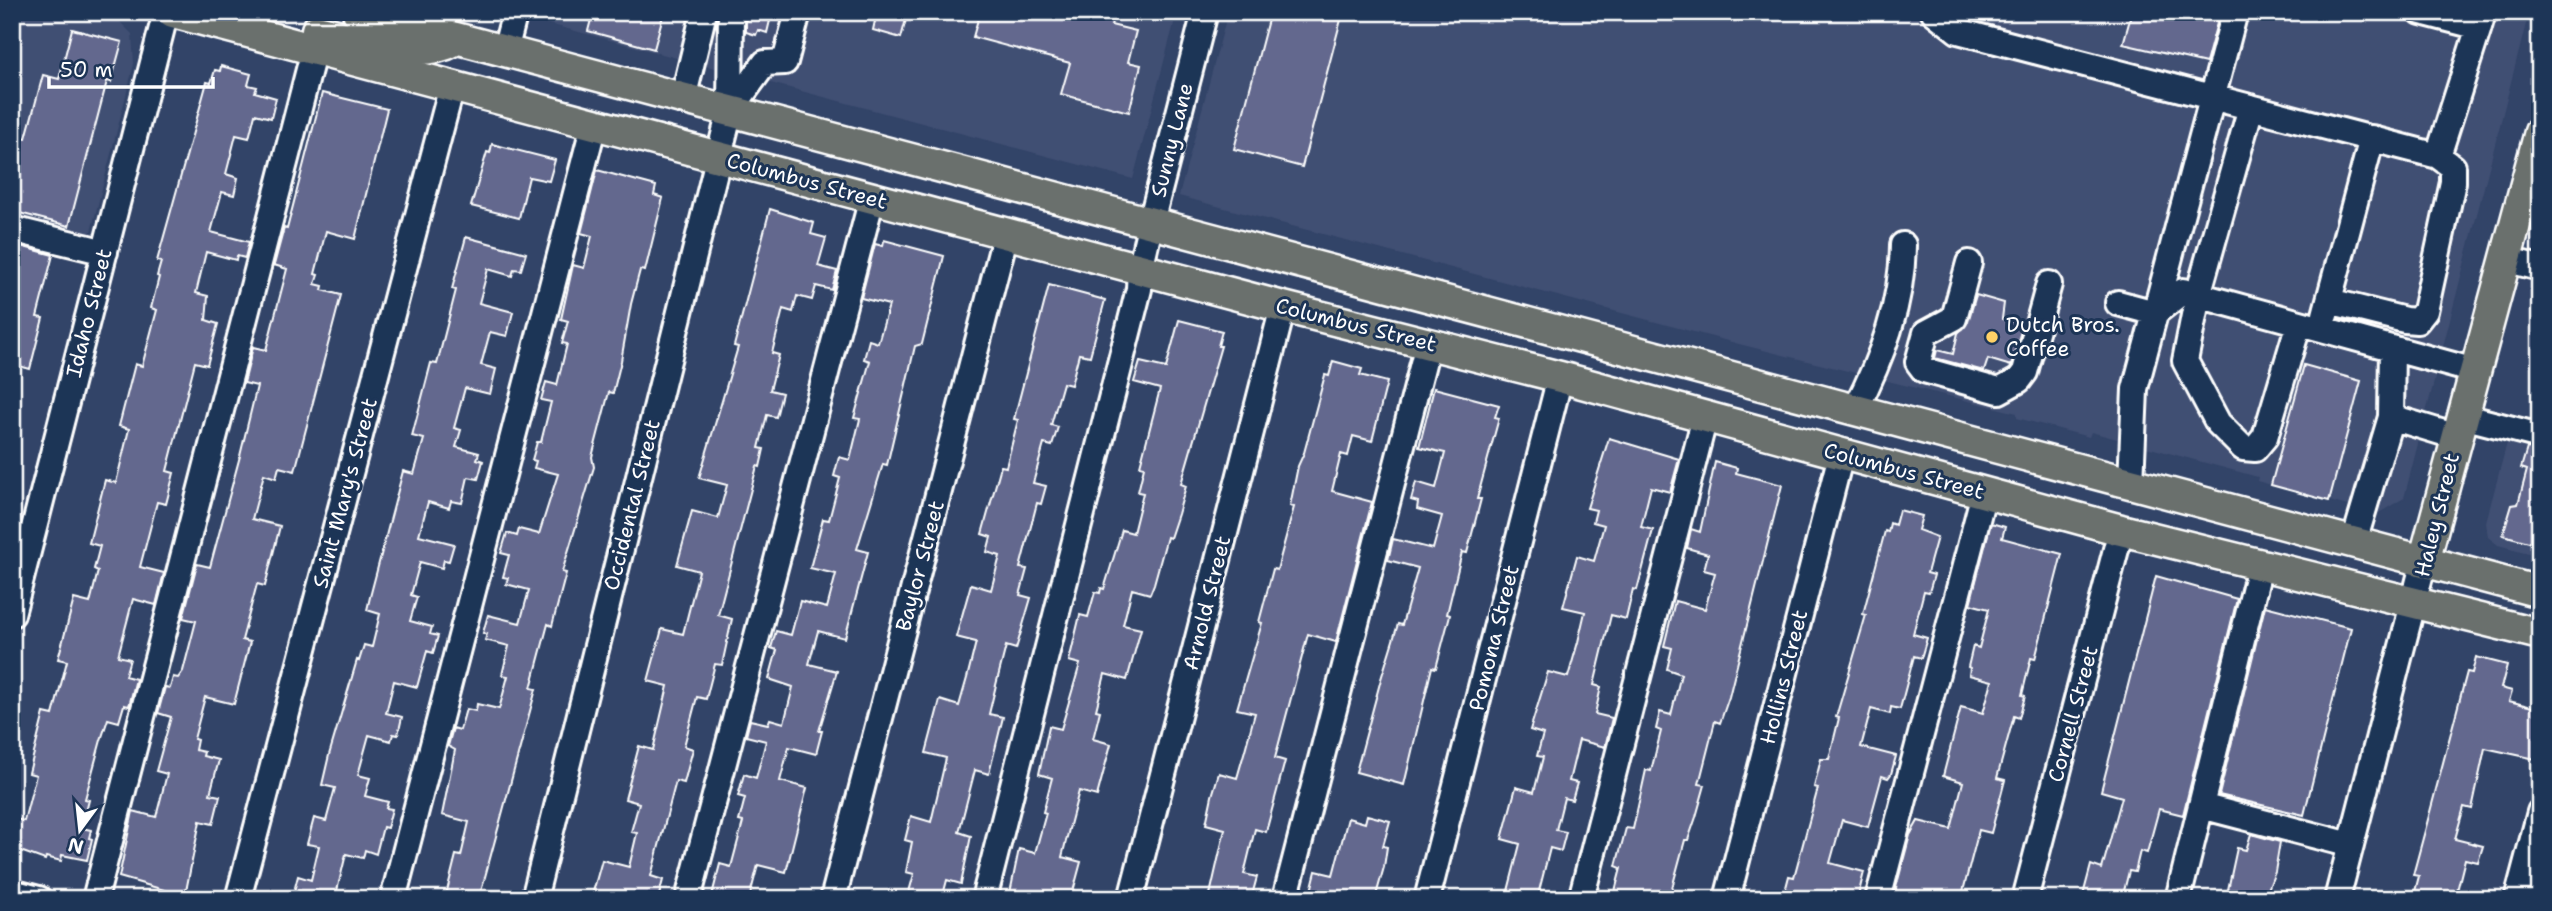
<svg xmlns="http://www.w3.org/2000/svg" width="2552" height="911" viewBox="0 0 2552 911" font-family="'Shantell Sans',sans-serif">
<style>
.built{fill:#414f73}
.building{fill:#63688e;stroke:#fff;stroke-width:2}
.lines{fill:none;stroke-linecap:round;stroke-linejoin:round}
.minor-casing{stroke:#fff;stroke-width:30}
.major-casing{stroke:#fff;stroke-width:35}
.minor{stroke:#1d3557;stroke-width:24}
.major{stroke:#6b706d;stroke-width:30}
.poi-dot{fill:#ffd166;stroke:#1d3557;stroke-width:2.5}
.labels{text-anchor:middle;stroke-width:6;stroke-linejoin:round;paint-order:stroke}
.street-label{font-size:21px;fill:#fff;stroke:#1d3557}
.poi-label{font-size:21px;fill:#fff;stroke:#1d3557;text-anchor:start}
</style>
<rect width="100%" height="100%" fill="#324468"/>
<filter id="ink" filterUnits="userSpaceOnUse"><feTurbulence type="fractalNoise" baseFrequency=".0143" numOctaves="2"/><feDisplacementMap in="SourceGraphic" scale="14" xChannelSelector="R" yChannelSelector="G"/><feConvolveMatrix kernelMatrix="1 2 1 2 8 2 1 2 1" color-interpolation-filters="sRGB"/></filter>
<g filter="url(#ink)">
<path class="built" d="M12,12H91L117,19L132,34L134,64L89,239L12,219Z
M504,12H1177L1133,179Z
M1228,12H2529L2404,498L2377,514L2257,481L2258,477L2091,432L2089,437L2017,418V413L1743,345L1179,196Z
M2508,439L2540,447V556L2498,545L2488,537L2486,522Z"/>
<path class="building" d="M593,12H664L654,49L588,31Z
M746,12H772L767,33L758,30L756,35L746,32Z
M877,12H908L901,38L873,30Z
M980,12H1115L1111,25L1136,31L1128,62L1141,65L1129,112L1061,94L1070,63L973,37Z
M1270,12H1343L1302,167L1234,149Z
M2132,12H2220L2206,63L2123,44Z
M72,29L122,42L111,82L107,81L69,226L12,211V176L22,138H26L43,75L59,79Z
M221,66L251,74L248,85L257,87L255,92L276,98L271,118L255,114L249,138L236,135L226,174L238,178L234,195L222,192L211,232L249,242L245,258L237,256L236,260L206,252L196,293L208,296L206,320L218,324L207,365L195,362L167,471L174,473L166,504L157,502L140,567L164,573L156,605L133,599L118,656L130,659L125,676L136,679L129,706L124,705L119,722L108,719L101,740L85,799L89,800L82,828L91,830L89,838L92,839L87,860L62,855L61,861L46,857L45,860L12,848V834L16,819L24,821L36,775L29,773L44,713L53,715L67,661L58,659L74,599L90,603L98,571L94,569L100,546L89,543L105,480L116,483L129,429L119,426L135,364L142,366L157,310L151,308L159,277L157,276L161,262L157,261L207,82L211,83L215,70L220,71Z
M322,93L387,109L355,239L326,231L315,274L318,275L315,284L323,286L322,290L341,295L295,471L279,467L276,478L264,474L252,519L280,526L265,586L257,584L242,640L250,642L234,704L205,697L194,739L197,740L195,750L204,752L203,756L219,760L210,794L220,796L213,824L200,821L185,896L119,877L133,811L156,817L167,774L156,771L171,717L158,713L165,687L170,688L173,677L178,678L183,671L196,621L183,618L197,564L210,567L240,456L257,386L244,383L253,347L266,350L287,269L274,265L284,228L287,229Z
M492,144L555,160L549,181L529,177L519,218L471,206L487,152L490,153Z
M597,170L656,186L654,195L663,198L645,271L640,270L631,304L621,361L613,393L609,392L592,457L594,467L562,572L566,573L552,626L548,624L531,688L536,689L479,899H445L456,855L461,856L469,822L442,815L455,750L448,746L453,728L460,730L466,709L476,711L477,704L499,709L508,676L502,675L509,646L485,640L487,634L483,633L488,615L520,623L529,590L506,584L508,578L503,577L509,555L501,553L507,533L517,536L519,529L539,534L558,474L534,468L536,461L532,460L537,442H541L551,402L541,400L546,382L557,385L567,344L562,343L568,321L561,319L573,265L584,268L592,236L581,233Z
M770,209L814,223L811,234L826,238L818,266L837,271L832,290L816,286L812,300L797,296L793,312L783,309L772,353L779,355L770,390L782,393L776,417L767,415L759,448L764,449L760,467L757,466L718,615L732,619L722,665L715,664L706,699L697,697L684,746L693,749L684,783L676,781L651,876L663,880L658,899H591L602,860L629,867L637,833L631,832L639,803L625,799L639,746L653,750L668,686L648,681L662,629L683,634L699,571L677,565L692,511L718,518L727,485L699,478L738,347L734,346Z
M466,237L526,253L521,270L514,269L512,276L488,269L479,303L513,312L507,336L490,332L481,365L496,369L490,394L465,388L454,428L461,430L456,447L479,453L477,459L483,461L478,479L468,477L462,503L451,501L449,508L428,502L419,535L454,544L449,561L444,560L442,568L420,562L411,595L417,597L410,621L432,627L430,634L438,636L433,653L427,651L417,687L394,681L386,713L402,717L398,735L393,734L391,741L369,735L358,775L370,778L365,796L388,802L386,808L392,809L387,828L383,827L376,854L365,850L363,858L346,854L335,899H292L298,876L311,880L319,846L307,844L314,818L326,821L335,788L322,785L329,755L357,660L359,661L364,645L372,647L380,614L367,610L370,597L403,471L414,474L424,439L412,436L431,363L437,364L456,290L452,289Z
M884,240L944,256L922,344L915,346L887,465L883,464L857,549L868,552L845,638L818,631L809,664L837,671L819,731H822L816,754L789,747L780,781L807,788L786,872L758,865L749,899H711L720,864L731,867L743,822L739,821L745,798L738,796L744,774L756,778L766,741L746,736L750,720L768,724L770,719L784,723L793,687L769,679L777,650L771,648L776,631L791,635L800,601L827,608L836,574L810,568L823,519L829,520L840,478L834,476L839,457L850,460L860,419L854,418L870,361L864,359L869,340L878,343L889,305L861,298L875,244L883,246Z
M13,244L53,255L37,317L43,318L30,369L12,364Z
M1049,285L1105,300L1090,356L1079,354L1071,385L1063,383L1051,425L1058,427L1052,446L1044,444L1033,483L1046,486L1041,504L1037,503L1020,568L1027,569L1020,595L1031,598L1016,649L1006,646L996,685L989,714L1003,717L989,774L975,770L959,832L971,836L961,884L947,880L942,899H907L914,874L906,872L912,842L905,840L911,816L931,822L946,758L926,753L940,700L959,706L967,678L976,642L956,637L971,584L991,590L1000,556L987,552L991,537L982,534L1001,466L1006,467L1018,420L1014,419Z
M1976,295L2004,303L2002,319L2023,324L2011,366L1988,359L1984,371L1935,358L1937,350L1953,354L1958,333L1968,322Z
M1179,320L1222,331L1218,346H1221L1181,484L1186,486L1178,514L1170,538L1167,537L1154,584L1150,594L1132,589L1123,625L1141,629L1127,680L1105,674L1096,710L1100,711L1093,739L1111,744L1097,796L1079,791L1069,829L1062,857L1081,862L1071,899H1031L1010,893L1019,849L1035,853L1046,813L1043,812L1052,778L1039,774L1049,726L1061,729L1080,664L1069,661L1080,615L1088,617L1095,592L1100,593L1101,588L1104,589L1122,530L1133,533L1143,493L1138,492L1144,467L1140,466L1160,389L1134,382L1140,362L1166,368Z
M1333,361L1362,369L1360,375L1387,382L1372,441L1353,436L1348,456L1341,454L1332,491L1372,502L1336,642L1308,634L1275,758L1285,761L1266,832L1255,829L1244,874L1257,877L1251,899H1209L1225,829L1206,824L1212,796L1219,773L1237,778L1245,750L1255,713L1237,709L1262,623L1259,622L1273,569L1277,570L1294,507L1290,506L1298,466L1304,453L1325,375L1329,376Z
M2304,365L2361,381L2329,501L2271,485Z
M1434,388L1499,405L1495,417L1499,418L1477,499H1481L1467,553L1462,552L1447,614L1450,615L1436,668L1432,667L1404,785L1356,772L1381,679L1398,624L1402,625L1418,568L1388,560L1393,539L1433,549L1442,516L1417,509L1418,502L1411,500L1416,482L1436,488L1445,453L1419,447Z
M1609,438L1679,459L1670,492L1651,487L1641,527L1653,530L1637,590L1633,589L1626,619L1611,615L1601,656L1594,685L1601,687L1595,714L1612,718L1605,747L1579,740L1569,781L1577,783L1572,800L1564,798L1556,830L1566,832L1561,851L1550,848L1537,899H1509L1507,895L1520,844L1502,839L1516,787L1534,792L1543,757L1537,756L1543,734L1530,730L1548,672L1568,677L1578,642L1585,612L1563,607L1577,556L1594,561L1604,525L1593,522L1596,510L1587,508Z
M2527,448L2540,450V545L2503,535L2512,505L2518,504L2527,470L2521,468Z
M1715,462L1737,468L1736,473L1782,485L1729,697L1720,723L1715,721L1699,784L1705,785L1696,817L1688,840H1685L1669,899H1613L1621,868L1616,866L1626,828L1633,829L1646,770L1651,771L1661,731L1656,729L1660,712L1671,715L1681,674L1667,669L1672,648L1664,646L1675,601L1705,609L1715,573L1704,570L1708,554L1687,548L1691,529L1700,532Z
M1899,510L1922,516L1918,530L1937,537L1927,573L1934,575L1929,592L1924,591L1913,634L1927,638L1921,658L1914,656L1900,709L1891,707L1890,714L1871,709L1861,747L1896,756L1891,774L1888,778L1882,776L1868,827L1842,820L1830,863L1864,872L1858,896L1832,890L1830,899H1783L1789,876L1794,877L1818,788L1814,787L1821,759H1829L1839,718L1836,717L1866,615L1863,614L1885,531L1888,532L1890,523L1895,525Z
M1991,523L2005,527L2002,538L2062,554L2035,659L2031,658L2022,695L2025,696L2019,718L2014,716L1997,778L2005,780L1991,833L1979,830L1961,899H1893L1910,835L1918,821L1951,829L1963,782L1943,776L1961,707L1983,713L1992,681L1969,675L1970,668L1968,667L1973,646L1979,648L1989,609L1970,604Z
M2156,576L2237,599L2183,815L2159,809L2147,853L2140,851L2135,872L2129,871L2122,899H2082L2091,865L2102,869L2122,797L2101,791Z
M2265,606L2351,628L2304,815L2219,795Z
M2476,657L2507,665L2501,688L2512,691L2509,701L2540,709V760L2485,748L2472,809L2464,807L2455,839L2483,846L2478,862L2465,859L2455,899H2413L2419,876L2413,875L2426,827L2467,672L2472,673Z
M1367,815L1390,821L1383,846L1387,847L1384,867L1375,899H1309L1316,871L1333,875L1348,818L1365,823Z
M2251,834L2280,842L2275,872L2267,892L2261,891L2259,899H2226L2237,848L2246,850Z"/>
<g class="lines">
<defs>
<path id="minor" d="M731,12L730,111L765,63L785,62L798,12
M1934,12L1958,31L2438,156L2479,27
M2421,12L2479,27L2483,13
M505,51L515,12
M683,99L704,12
M2251,107L2198,295L2185,361L2218,423L2243,448L2255,449L2265,437L2299,323
M12,229L105,252
M2504,259L2540,268
M1969,263L1954,318L1926,333L1918,362L1924,370L1999,391L2019,380L2025,372L2049,284
M2329,301L2405,320L2417,321L2425,311L2453,182V167L2438,156
M2118,303L2155,313L2183,291L2475,371
M2325,315L2372,138
M1855,410C1882,358 1902,304 1903,245
M2462,416L2540,436
M2391,417L2457,437
M2131,483L2135,389L2235,12
M2354,542L2391,417L2392,348
M12,614L166,12
M2201,806L2351,845
M12,892L39,899
M95,899L314,50
M238,899L452,86
M393,899L594,124
M534,899L730,111
M688,899L872,198
M833,899L1006,233
M984,899L1139,289L1140,269L1151,222L1205,12
M1131,899L1283,307
M1285,899L1428,344
M1427,899L1560,377
M1581,899L1705,417
M1727,899L1841,455
M1878,899L1984,493
M2025,899L2121,530
M2178,899L2260,566
M2337,899L2424,561
M2517,899L2540,812"/>
<path id="major" d="M173,12L1283,307L1560,377L2121,530L2540,634
M358,12L2540,592
M317,30C354,39 419,61 453,41
M2424,561L2540,132"/>
</defs>
<use href="#minor" class="minor-casing"/>
<use href="#major" class="major-casing"/>
<use href="#minor" class="minor"/>
<use href="#major" class="major"/>
</g>
</g>
<circle class="poi-dot" cx="1992" cy="337" r="7"/>
<g class="labels">
<g class="street-label">
<text transform="translate(1172 140) rotate(-76)" y="7">Sunny Lane</text>
<text transform="translate(807 181) rotate(15)" y="7">Columbus Street</text>
<text transform="translate(89 313) rotate(-76)" y="7">Idaho Street</text>
<text transform="translate(1356 325) rotate(14)" y="7">Columbus Street</text>
<text transform="translate(1904 471) rotate(15)" y="7">Columbus Street</text>
<text transform="translate(345 493) rotate(-75)" y="7">Saint Mary's Street</text>
<text transform="translate(632 505) rotate(-76)" y="7">Occidental Street</text>
<text transform="translate(2437 515) rotate(-76)" y="7">Haley Street</text>
<text transform="translate(920 566) rotate(-75)" y="7">Baylor Street</text>
<text transform="translate(1207 603) rotate(-76)" y="7">Arnold Street</text>
<text transform="translate(1494 638) rotate(-76)" y="7">Pomona Street</text>
<text transform="translate(1784 677) rotate(-76)" y="7">Hollins Street</text>
<text transform="translate(2073 714) rotate(-75)" y="7">Cornell Street</text>
</g>
<g class="poi-label">
<text x="2006" y="332">Dutch Bros.<tspan x="2006" dy="24">Coffee</tspan></text>
</g>
</g>
<rect width="2552" height="911" fill="none" stroke="#1d3557" stroke-width="42"/>
<rect x="21" y="21" width="2510" height="869" fill="none" stroke="#fff" stroke-width="2.5" filter="url(#ink)"/>
<g transform="translate(80 830) rotate(195)" stroke="#1d3557" stroke-width="5" paint-order="stroke">
<path d="M0-5L12 26L0 18L-12 26Z" fill="#ffffff"/>
<text y="-10" font-size="19" font-weight="bold" text-anchor="middle" fill="#ffffff">N</text>
</g>
<path d="M49 77v10h164v-10" fill="none" stroke="#ffffff" stroke-width="3.5"/>
<text x="60" y="77" font-size="21" fill="#ffffff" stroke="#1d3557" stroke-width="5" paint-order="stroke">50 m</text>
</svg>
